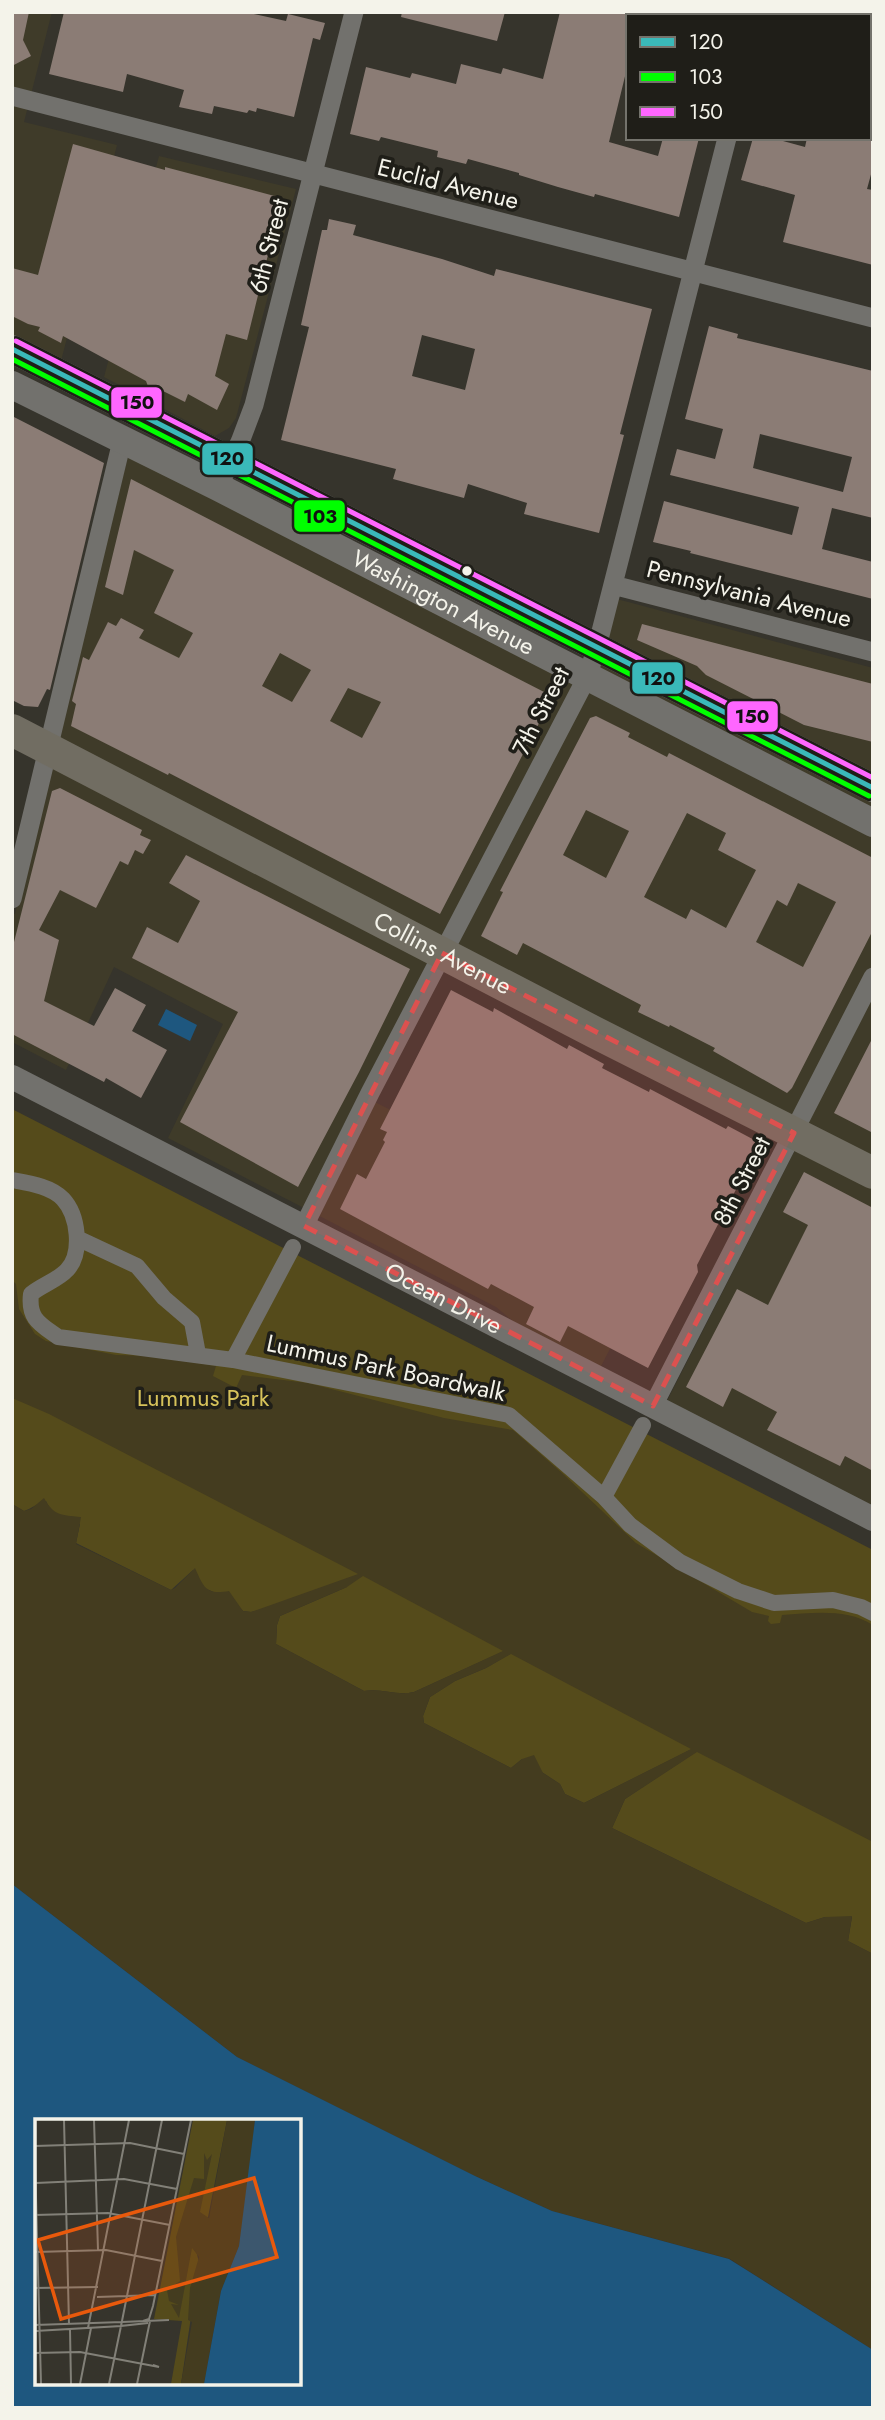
<svg xmlns="http://www.w3.org/2000/svg" width="885" height="2420" viewBox="0 0 885 2420" font-family="Jost,sans-serif">
<style>
.built{fill:#3f3b29}
.green{fill:#554b1b}
.sand{fill:#443c1f;fill-rule:evenodd}
.water{fill:#1e577f;fill-rule:evenodd}
.building{fill:#8b7c75;fill-rule:evenodd}
.lines{fill:none;stroke-linecap:round;stroke-linejoin:round}
.pedestrian{stroke:#72716d;stroke-width:16}
.minor{stroke:#72716d;stroke-width:19}
.tertiary{stroke:#72716d;stroke-width:24}
.secondary{stroke:#72716d;stroke-width:28}
.primary{stroke:#716d62;stroke-width:32}
.bus-1-casing{stroke:#1f1e18;stroke-width:10}
.bus-2-casing{stroke:#1f1e18;stroke-width:10}
.bus-3-casing{stroke:#1f1e18;stroke-width:10}
.bus-1{stroke:#3ab9b9;stroke-width:5}
.bus-2{stroke:#0f0;stroke-width:5}
.bus-3{stroke:#f6f;stroke-width:5}
.marked{fill:#dc514f;fill-opacity:0.2;stroke:#dc514f;stroke-width:5;stroke-dasharray:14 9;stroke-linejoin:round}
.bus-dot{fill:#f4f3ea;stroke:#1f1e18;stroke-width:2.5}
.labels{text-anchor:middle;stroke-width:7;stroke-linejoin:round;paint-order:stroke}
.street-label{font-size:24px;fill:#f4f3ea;stroke:#1f1e18}
.park-label{font-size:24px;fill:#d6c25a;stroke:#1f1e18}
.inset-road{fill:none;stroke:#828078;stroke-width:2}
.view{fill:#e8590c;fill-opacity:0.15;stroke:#e8590c;stroke-width:3.5}
.inset-edge{fill:none;stroke:#f4f3ea;stroke-width:3.5}
.line-badge{stroke:#1f1e18;stroke-width:2.5}
.pale-badge-label{font-size:19px;text-anchor:middle;font-weight:bold;fill:#111}
</style>
<rect width="100%" height="100%" fill="#36342c"/>
<path class="built" d="M12,12H52L24,122L117,145L61,361L12,336Z
M159,156L296,189L236,418L229,428L215,436L104,377L119,321L117,316Z
M128,456L590,688L617,599L873,668V1510L666,1403L798,1144L442,947L359,1094L663,1247L599,1370L527,1333L496,1307L168,1138L223,1024L114,967L66,1070L12,1042V913L15,914Z"/>
<path class="green" d="M12,1109L873,1550V1954L848,1941L852,1917H825L806,1923L612,1828L625,1799L696,1752L692,1749L584,1803L565,1794L560,1784L522,1759L511,1768L424,1723L423,1716L430,1697L455,1681L486,1668L510,1654L504,1651L414,1692C396,1696 382,1688 364,1691L276,1644L277,1625L280,1616L347,1587L251,1612L243,1611L233,1600L204,1588L193,1570L171,1590L76,1543L80,1524L51,1511L46,1501C37,1503 33,1508 24,1511L12,1504Z"/>
<path class="sand" d="M12,1280L16,1284L19,1309L35,1334L46,1341L116,1355L154,1356L216,1366L213,1376L236,1388L242,1375L308,1383L444,1418L513,1430L562,1473L636,1543L752,1612L769,1616L768,1621L771,1624L780,1623L782,1615C813,1613 846,1608 873,1625V1842L697,1752L625,1799L612,1828L806,1923L825,1917L852,1916L848,1941L873,1954V2350L730,2259L552,2211L475,2176L237,2057L12,1884V1504L24,1511L31,1509L44,1498C54,1516 61,1515 81,1517L76,1544L171,1590L175,1588L195,1568C204,1588 206,1595 229,1591L243,1611L251,1612L358,1574L49,1414L12,1398ZM363,1576L503,1651L414,1692C396,1696 382,1688 364,1691L276,1644L277,1625L280,1616L347,1587ZM511,1654L691,1749L584,1803L565,1794L560,1784L543,1773L534,1755L522,1759L511,1768L424,1723L423,1716L430,1697L455,1681L486,1668Z"/>
<path class="water" d="M166,1009L197,1025L190,1041L158,1025Z
M12,1884L237,2057L475,2176L552,2211L729,2259L873,2350V2408H12ZM37,2121H299V2383H37Z"/>
<path class="building" d="M12,12H29L23,40L31,56L12,66Z
M64,12H245L286,21L288,14L325,23L320,40L313,38L294,117L257,108L256,112L249,110L247,113L214,106L212,114L179,107L184,90L127,74L123,92L49,74Z
M402,12H505L497,41L401,17Z
M560,12H628V64L609,142L658,156L663,138H699L679,217L595,194L594,197L558,187L519,175V173L468,159L466,164L437,157L438,151L381,137L379,141L350,134L366,67L410,78L412,73L456,84L461,64L501,74L503,68L543,79Z
M753,138H772L805,147L807,138H873V167L867,189L873,190V265L783,242L795,195L741,180Z
M73,144L165,170V167L282,198L247,340L226,334L215,376L229,384L217,410L188,394L185,402L161,390L150,392L146,381L63,336L61,343L38,331L40,327L28,324L12,316V268L38,275Z
M329,219L356,225L353,235L442,259L494,276L496,269L652,309L620,434L624,435L599,533L524,514L527,503L468,484L464,498L393,479L396,469L281,440L309,327L301,325L322,230H327ZM422,335L475,349L465,390L412,376Z
M709,326L738,334L737,338L873,371V518L832,508L822,549L873,562V599L690,553L691,551L653,542L664,501L792,535L799,507L670,475L677,449L715,459L723,429L685,419ZM760,434L852,457L843,492L753,468Z
M12,416L104,463L50,690L47,689L38,707L24,706L12,700Z
M131,479L548,694L550,702L440,914L169,773L168,775L71,726L76,704L72,701L83,657L89,660L108,622L116,626L121,618L144,630L139,638L179,658L193,633L154,613L174,570L134,550L123,595L105,587ZM280,653L311,670L292,702L262,686ZM348,688L381,702L362,738L330,721Z
M642,624L873,684V742L804,725L706,675L697,666L637,640Z
M596,716L630,733L628,737L667,757L669,753L873,858V930L792,1088L787,1093L713,1051L715,1048L670,1025L669,1027L638,1012L641,1005L523,943L517,955L481,936L503,892L500,891L590,718ZM586,810L629,831L606,878L563,855ZM687,813L726,833L718,850L756,870L726,928L691,909L686,919L644,897ZM798,883L836,902L803,967L756,942L777,900L787,906Z
M60,788L142,830L140,835L151,840L143,854L135,850L128,865L120,861L96,908L60,890L39,930L59,940L44,1001L94,1026L115,988L146,1005L132,1031L167,1050L141,1098L106,1078L104,1082L12,1034V950L52,791Z
M186,855L410,969L359,1072L298,1187L180,1122L238,1012L132,958L147,927L178,943L200,901L169,883Z
M451,990L493,1012L494,1008L567,1049L569,1045L604,1064L602,1068L649,1092L650,1089L726,1129L728,1126L760,1143L697,1265L698,1272L648,1368L568,1326L560,1342L526,1324L534,1307L491,1284L488,1289L340,1209L357,1174L366,1179L385,1142L383,1140L387,1132L380,1129Z
M873,1037V1133L834,1113Z
M804,1172L873,1208V1471L845,1456L840,1466L767,1430L777,1412L732,1388L723,1407L686,1387L737,1289L768,1305L808,1225L783,1212Z"/>
<g class="lines">
<path class="pedestrian" d="M12,1180C28,1183 51,1186 63,1199C78,1215 83,1253 67,1270C58,1280 42,1285 31,1294C28,1319 40,1324 58,1337L233,1360L509,1415L604,1497L630,1525L680,1562L738,1591L774,1603L833,1600L861,1607L873,1613
M77,1238L137,1266L164,1298L192,1322L198,1354
M233,1360L293,1247
M604,1497L643,1425"/>
<path class="minor" d="M758,16L759,12
M12,96L873,318
M218,487L240,442L254,405L354,12
M613,585L873,652
M12,899L122,441
M304,1226L370,1093L587,677L597,647L727,138
M653,1406L873,977"/>
<path class="tertiary" id="s1" d="M12,1077L873,1519"/>
<g class="secondary">
<path d="M12,349L873,788"/>
<path id="s2" d="M12,385L218,487L873,823"/>
</g>
<path class="primary" id="s3" d="M12,730L594,1032L873,1173"/>
<defs>
<path id="bus-1" d="M12,349L873,788"/>
<path id="bus-2" d="M12,359L869,796"/>
<path id="bus-3" d="M16,341L873,778"/>
</defs>
<use href="#bus-1" class="bus-1-casing"/>
<use href="#bus-2" class="bus-2-casing"/>
<use href="#bus-3" class="bus-3-casing"/>
<use href="#bus-1" class="bus-1"/>
<use href="#bus-2" class="bus-2"/>
<use href="#bus-3" class="bus-3"/>
</g>
<path class="marked" d="M442,953L794,1133L653,1406L304,1226Z"/>
<circle class="bus-dot" cx="467" cy="571" r="6"/>
<g class="labels">
<g class="street-label">
<text transform="translate(448 184) rotate(14)" y="8">Euclid Avenue</text>
<text transform="translate(269 246) rotate(-76)" y="8">6th Street</text>
<text transform="translate(749 594) rotate(14)" y="8">Pennsylvania Avenue</text>
<text dy="8" stroke="none"><textPath href="#s2" startOffset="483">Washington Avenue</textPath></text>
<text transform="translate(541 711) rotate(-63)" y="8">7th Street</text>
<text dy="8" stroke="none"><textPath href="#s3" startOffset="485">Collins Avenue</textPath></text>
<text transform="translate(742 1181) rotate(-63)" y="8">8th Street</text>
<text dy="8" stroke="none"><textPath href="#s1" startOffset="485">Ocean Drive</textPath></text>
<text transform="translate(386 1368) rotate(12)" y="8">Lummus Park Boardwalk</text>
</g>
<g class="park-label">
<text x="203" y="1406">Lummus Park</text>
</g>
</g>
<g transform="translate(35 2119)">
<rect width="266" height="266" fill="#36342c"/>
<path d="M158,1H192L166,134L161,131L164,144L146,265H136L147,202L119,200Z" fill="#554b1b"/>
<path d="M192,1H220L209,95L204,127L186,172L169,265H146L157,203L153,201L155,169L164,138L157,129L144,199L136,185L144,186L134,182L132,171L145,162L141,118L159,59L169,60V34L172,41L177,35L165,93L174,99Z" fill="#443c1f"/>
<path d="M220,1H266V265H169L186,172L204,127Z" fill="#1e577f"/>
<path class="inset-road" d="M29,1L34,205M59,1L63,131M0,27L95,24L149,35M0,40L6,265M1,64L89,60L142,70M0,96L73,94L135,106M1,133L71,131L127,142M0,169L63,168M62,178L121,176M108,202L114,200L118,187L156,1M87,203L134,201M0,206L87,203M53,209L94,1M35,211L36,265M0,212L86,207L127,1M0,234L45,233L124,248L118,246M45,265L56,209M74,265L86,207L113,204M102,265L115,202"/>
<path class="view" d="M219,59L242,138L26,200L3,121Z"/>
<rect width="266" height="266" class="inset-edge"/>
</g>
<g class="line-badge">
<rect x="110" y="386" width="53" height="33" rx="7" fill="#f6f"/>
<rect x="201" y="442" width="53" height="34" rx="7" fill="#3ab9b9"/>
<rect x="293" y="499" width="53" height="34" rx="7" fill="#0f0"/>
<rect x="631" y="661" width="53" height="34" rx="7" fill="#3ab9b9"/>
<rect x="726" y="700" width="53" height="33" rx="7" fill="#f6f"/>
</g>
<g class="pale-badge-label">
<text x="137" y="409">150</text>
<text x="227" y="465">120</text>
<text x="320" y="523">103</text>
<text x="658" y="685">120</text>
<text x="752" y="723">150</text>
</g>
<rect width="885" height="2420" fill="none" stroke="#f4f3ea" stroke-width="28"/>
<rect x="626" y="14" width="245" height="126" fill="#1f1e18" stroke="#74736c" stroke-width="2"/>
<rect x="640" y="37" width="35" height="10" fill="#3ab9b9" stroke="#74736c" stroke-width="2"/>
<text x="689" y="49" font-size="21" fill="#f4f3ea">120</text>
<rect x="640" y="72" width="35" height="10" fill="#00ff00" stroke="#74736c" stroke-width="2"/>
<text x="689" y="84" font-size="21" fill="#f4f3ea">103</text>
<rect x="640" y="107" width="35" height="10" fill="#ff66ff" stroke="#74736c" stroke-width="2"/>
<text x="689" y="119" font-size="21" fill="#f4f3ea">150</text>
</svg>
